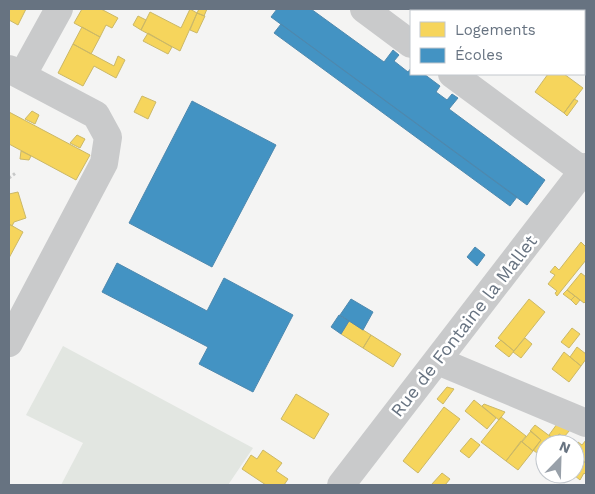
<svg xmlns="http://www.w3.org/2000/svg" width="595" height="494" viewBox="0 0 595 494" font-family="'Work Sans',sans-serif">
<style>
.green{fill:#e2e6e1}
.homes{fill:#f6d55c;stroke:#cbb867}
.schools{fill:#4393c3;stroke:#4e89af}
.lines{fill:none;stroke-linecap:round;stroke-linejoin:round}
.path{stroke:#c7c8c8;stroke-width:3;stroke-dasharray:2.5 2.5;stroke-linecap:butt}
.minor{stroke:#c9cacb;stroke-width:28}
.labels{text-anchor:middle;stroke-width:5;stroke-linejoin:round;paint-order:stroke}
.street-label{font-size:18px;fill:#677381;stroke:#fff}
</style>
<rect width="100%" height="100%" fill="#f4f4f3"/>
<path class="green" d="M63,346L253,448L228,485H61L83,443L26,415Z"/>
<path class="homes" d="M9,9H26L18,25L9,20Z
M82,9H101L118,18L112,28L106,25L100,37L74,23Z
M190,9L197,13L180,51L141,30L150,12L181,28Z
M199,9H207L204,16L197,13Z
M462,9H482L485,11H460Z
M545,9H578L579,10L548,11Z
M197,13L205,16L197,33L190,30Z
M138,16L146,20L141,30L133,25Z
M584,17L586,19V36L584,39Z
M82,27L100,37L91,54L73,44Z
M148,33L172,47L168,54L143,41Z
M73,44L114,66L118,56L125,60L116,78L94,66L83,86L58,73Z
M548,74H564L583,88L564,113L535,92Z
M142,96L156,102L148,119L134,112Z
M574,99L578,101L567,116L564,113Z
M32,111L39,115L35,124L25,119Z
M9,112L90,155L76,180L9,144Z
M77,135L85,139L80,148L70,143Z
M21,151L31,156L29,160L20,159Z
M18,192L26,218L14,222L12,226L9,224V194Z
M9,224L23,232L9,258Z
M581,242L586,247V260L557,296L555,293L557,291L548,284L555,275L550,272L555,266L559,270Z
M581,273L586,277V301L584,303L567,290Z
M567,290L575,296L571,300L563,294Z
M575,296L580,300L576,305L571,300Z
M529,299L545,312L514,351L498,338Z
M349,321L371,335L363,348L341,334Z
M572,328L580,334L569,348L561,342Z
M371,335L401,354L393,367L363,348Z
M525,338L532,344L521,358L513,352Z
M501,340L514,351L509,357L495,346Z
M577,347L586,354V359L581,366L570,357Z
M564,352L581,366L569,382L552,369Z
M447,387L454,389L443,404L437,399Z
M296,394L329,414L314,439L281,419Z
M474,400L496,418L487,429L465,411Z
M484,404L505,412L499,420L482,406Z
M444,407L460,419L418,473L403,461Z
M501,417L526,436L506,461L481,442Z
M557,424L570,430L564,437L559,434L555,440L549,435Z
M535,425L555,440L559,434L564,437L559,444H545V459L533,450L541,440L530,431Z
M531,431L541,440L533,451L522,442Z
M471,438L480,445L469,458L460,451Z
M586,440V460L579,469L575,466V445L578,442L582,445Z
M521,441L533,451L518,470L506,461Z
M263,450L282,463L276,471L288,479L284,485H266L242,469L251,455L257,459Z
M586,460V475L584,473L580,480L574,475Z
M442,473L450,479L445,485H431Z"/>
<path class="schools" d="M277,9H311L384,62L393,50L399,55L394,61L408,72L411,68V74H424L440,86L436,92L447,100L452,94L458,98L449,109L545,180L527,205L271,17Z
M281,24L517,197L510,206L274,33Z
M192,101L276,145L212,267L129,223Z
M475,247L485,255L477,266L467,257Z
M117,263L207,311L224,278L293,315L253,392L199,364L208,347L102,292Z
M351,299L373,312L363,330L340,315Z
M339,315L349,321L341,334L331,327Z"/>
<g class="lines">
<path class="path" d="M9,178L17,172"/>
<path class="minor" d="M364,9L411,44
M9,69L96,115L108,137L104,163L9,343
M452,74L583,171
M22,76L59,9
M438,361L586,423
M341,485L586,167"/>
</g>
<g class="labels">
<g class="street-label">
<text transform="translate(464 326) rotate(-52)" y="6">Rue de Fontaine la Mallet</text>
</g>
</g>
<rect width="595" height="494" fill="none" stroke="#677381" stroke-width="20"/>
<rect x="410" y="10" width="175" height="65" fill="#ffffff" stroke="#c2c7cd"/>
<rect x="420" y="22" width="25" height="15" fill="#f6d55c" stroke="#c2c7cd"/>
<text x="455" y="35" font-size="15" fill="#677381">Logements</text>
<rect x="420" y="48" width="25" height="15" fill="#4393c3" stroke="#c2c7cd"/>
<text x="455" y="60" font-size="15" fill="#677381">Écoles</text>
<g transform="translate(560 459) rotate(23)"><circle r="24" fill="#ffffff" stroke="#c2c7cd"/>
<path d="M0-4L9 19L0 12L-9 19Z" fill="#98a0a9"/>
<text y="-8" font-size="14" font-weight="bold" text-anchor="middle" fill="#677381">N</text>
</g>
</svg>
